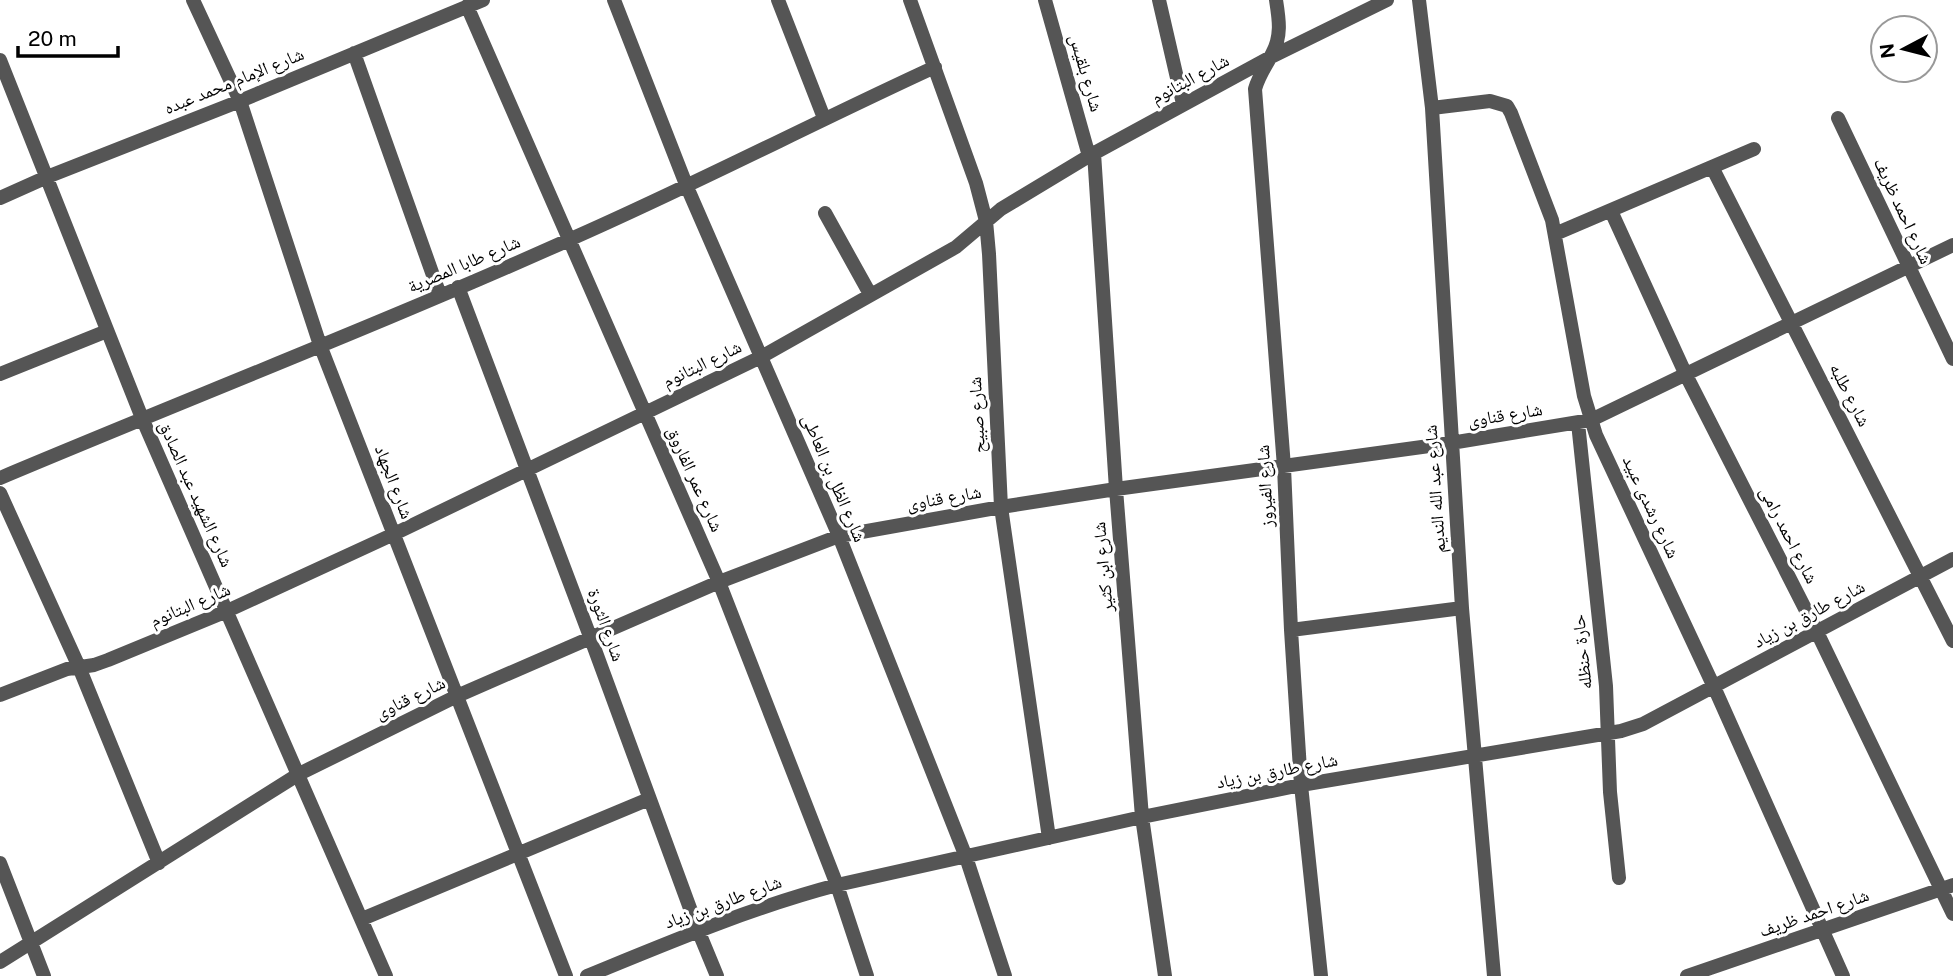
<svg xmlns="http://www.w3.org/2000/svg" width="1953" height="976" viewBox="0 0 1953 976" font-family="'Public Sans','Noto Naskh Arabic',sans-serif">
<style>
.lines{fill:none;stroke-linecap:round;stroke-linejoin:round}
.minor{stroke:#555;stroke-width:14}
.labels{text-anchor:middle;stroke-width:6;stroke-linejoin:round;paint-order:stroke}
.street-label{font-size:18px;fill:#000;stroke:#fff}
</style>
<rect width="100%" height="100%" fill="#fff"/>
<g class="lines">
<path class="minor" d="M193,0L240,101L320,345L566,976
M614,0L687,187L839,536L966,857L1005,976
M778,0L824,118
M910,0L976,183L986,221L989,254L1001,507L1049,838
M1045,0L1089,156
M1159,0L1183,104
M1276,0C1279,19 1282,36 1272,54C1266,66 1259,75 1255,89L1284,467L1291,630L1301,785L1321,976
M1419,0L1432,108L1462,608L1494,976
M467,6L719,582L837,885L867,976
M354,53L440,295
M0,60L142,418L386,976
M1432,108L1490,101L1507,106L1511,113L1552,220L1584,396L1596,435L1714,687L1843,976
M1838,118L1953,359
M1094,153L1116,489L1142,817L1165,976
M1712,167L1953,641
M0,198L47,177L240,101L483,0
M1611,211L1686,375L1817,632L1953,914
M825,213L870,294
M1555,234L1754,149
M458,287L591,639L698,930L717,976
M0,374L107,331
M1578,423L1606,686L1610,792L1619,878
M0,478C190,398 383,323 571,239C694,185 813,123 935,67
M0,493L79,667L159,863
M1291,630L1462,608
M0,695L67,669L94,665L108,660L227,611L394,534L761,357L956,247L1001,209L1089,156L1271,57L1387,0
M0,863L44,976
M362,919L649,799
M0,962L299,774L457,696L719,582L839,536L1001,507L1116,489L1451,443L1591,420L1953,245
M587,976C670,942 750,908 837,885L1142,817L1301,785L1621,731L1643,724L1953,559
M1687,976L1953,885"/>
</g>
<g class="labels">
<g class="street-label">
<text transform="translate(1086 73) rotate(74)" y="6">شارع بلقيس</text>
<text transform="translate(1190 79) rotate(-28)" y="6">شارع البتانوم</text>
<text transform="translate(234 81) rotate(-22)" y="6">شارع الإمام محمد عبده</text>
<text transform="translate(1903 211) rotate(65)" y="6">شارع احمد ظريف</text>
<text transform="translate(464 264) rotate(-23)" y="6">شارع طابا المصرية</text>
<text transform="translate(702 364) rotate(-26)" y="6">شارع البتانوم</text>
<text transform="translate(1850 395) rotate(63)" y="6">شارع طلبه</text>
<text transform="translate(977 415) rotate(-93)" y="6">شارع صبيح</text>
<text transform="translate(1505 415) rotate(-9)" y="6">شارع قناوى</text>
<text transform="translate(834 478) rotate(67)" y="6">شارع الظل بن العاطى</text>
<text transform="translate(695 479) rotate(66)" y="6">شارع عمر الفاروق</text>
<text transform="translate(394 482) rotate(69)" y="6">شارع الجهاد</text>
<text transform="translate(1265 486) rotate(-93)" y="6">شارع الفيروز</text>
<text transform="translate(1435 489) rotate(-94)" y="6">شارع عبد الله النديم</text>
<text transform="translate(196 494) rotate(66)" y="6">شارع الشهيد عبد الصادق</text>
<text transform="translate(944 498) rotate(-10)" y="6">شارع قناوى</text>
<text transform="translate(1651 507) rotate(65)" y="6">شارع رشدى عبيد</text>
<text transform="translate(1789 535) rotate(63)" y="6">شارع احمد رامى</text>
<text transform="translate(1103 567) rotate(-95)" y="6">شارع ابن كثير</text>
<text transform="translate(190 605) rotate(-23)" y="6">شارع البتانوم</text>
<text transform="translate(1809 614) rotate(-28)" y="6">شارع طارق بن زياد</text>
<text transform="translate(606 625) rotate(70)" y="6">شارع الثورة</text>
<text transform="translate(1582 652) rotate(-96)" y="6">حارة حنظله</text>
<text transform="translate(410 698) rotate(-26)" y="6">شارع قناوى</text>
<text transform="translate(1277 771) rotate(-11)" y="6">شارع طارق بن زياد</text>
<text transform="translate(723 902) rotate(-20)" y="6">شارع طارق بن زياد</text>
<text transform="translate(1814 913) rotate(-19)" y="6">شارع احمد ظريف</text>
</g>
</g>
<g transform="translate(1904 49) rotate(263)"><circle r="33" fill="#ffffff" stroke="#999999" stroke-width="2"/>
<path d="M0-5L12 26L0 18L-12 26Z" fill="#000000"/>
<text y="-10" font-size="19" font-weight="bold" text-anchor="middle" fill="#000000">N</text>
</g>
<path d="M18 46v10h100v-10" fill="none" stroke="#000000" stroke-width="3.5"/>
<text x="28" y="46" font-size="21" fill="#000000" stroke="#ffffff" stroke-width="5" paint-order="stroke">20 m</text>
</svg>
